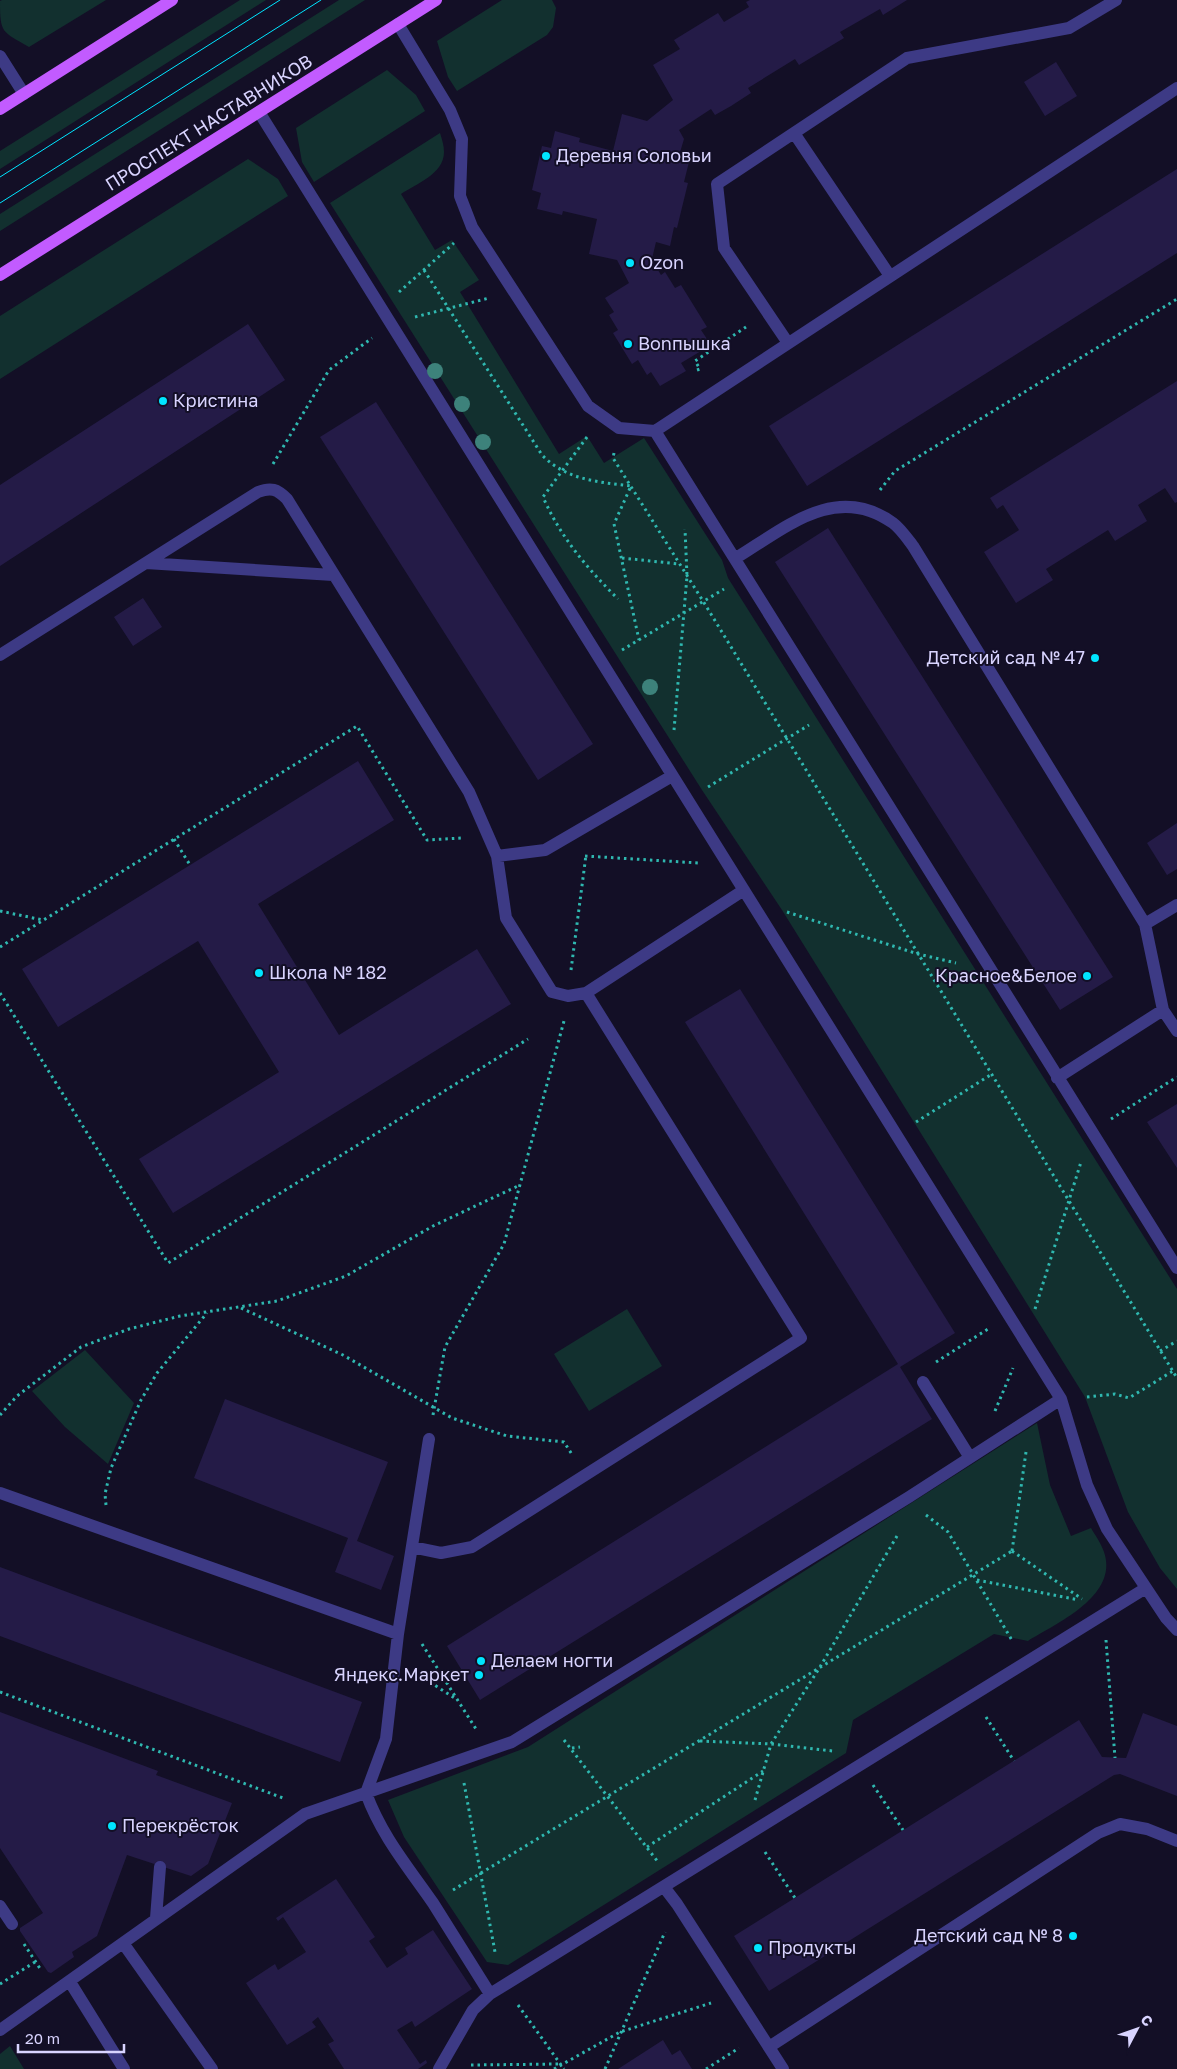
<svg xmlns="http://www.w3.org/2000/svg" width="1177" height="2069" viewBox="0 0 1177 2069" font-family="'Golos Text',sans-serif">
<style>
.green{fill:#12302f}
.building{fill:#241b47}
.lines{fill:none;stroke-linecap:round;stroke-linejoin:round}
.path{stroke:#2fb8b0;stroke-width:3;stroke-dasharray:2.5 4;stroke-linecap:butt}
.minor{stroke:#3d3a85;stroke-width:12}
.major{stroke:#c25bff;stroke-width:12}
.tram{stroke:#00e5ff;stroke-width:1}
.tree{fill:#3d827b}
.poi-dot{fill:#00e5ff;stroke:#130f26;stroke-width:2}
.labels{text-anchor:middle;stroke-width:4;stroke-linejoin:round;paint-order:stroke}
.street-label{font-size:18px;fill:#d9d4ff;stroke:#130f26}
.poi-label{font-size:18px;fill:#d9d4ff;stroke:#130f26;text-anchor:start}
</style>
<rect width="100%" height="100%" fill="#130f26"/>
<path class="green" d="M2,0H106L29,47C2,31 0,34 0,1Z
M240,0H266L0,169V151Z
M339,0H365L0,231V214Z
M502,0H552L556,8L553,27L547,35L457,91L448,77L437,41Z
M387,70L416,95L425,111L314,182L302,162L296,128Z
M440,133C442,139 444,146 444,152C444,174 416,184 401,194L435,250L452,240L479,280L460,292L559,454L587,436L604,463L644,438L722,560L728,578L1177,1289V1589L1160,1568L1128,1512L1085,1397L782,910L702,790L330,203Z
M248,159L278,179L288,196L0,379V316Z
M627,1309L662,1366L589,1411L554,1354Z
M85,1350L134,1403L108,1464L65,1427L32,1391Z
M1037,1423L1050,1485L1071,1536L1091,1528C1095,1535 1101,1543 1104,1552C1119,1596 1057,1623 1028,1641L994,1634L853,1720L846,1753L508,1965L487,1962L404,1837L388,1800L528,1747Z
M10,2046L24,2069H0V2054Z"/>
<path class="building" d="M750,0H907L883,15L880,9L840,32L844,38L799,65L795,59L748,88L751,93L731,106L715,115L711,109L679,130L684,139L678,159L689,162L684,182L688,183L687,187L677,228L674,227L670,246L656,242L651,263L653,262L661,275L665,272L675,288L681,285L707,327L701,330L711,345L681,363L686,371L660,386L651,372L647,375L638,360L632,364L613,333L618,330L609,315L614,312L605,298L629,283L617,260L589,254L597,219L563,211L562,215L537,209L541,193L532,190L542,146L551,148L555,131L580,138L579,142L613,151L622,114L647,121L673,100L653,65L680,49L674,40L718,13L724,22L749,7L746,2Z
M1056,62L1077,96L1045,116L1024,82Z
M1177,169V253L807,486L769,426Z
M248,324L285,380L0,566V485Z
M1177,381V502L1175,503L1165,488L1138,505L1147,521L1115,541L1108,530L1046,569L1053,580L1016,603L984,552L1019,530L1003,505L997,509L990,498Z
M376,402L593,744L538,780L320,437Z
M828,528L1113,977L1060,1010L775,562Z
M143,598L162,627L133,646L114,617Z
M358,761L394,820L258,904L339,1035L477,949L511,1004L173,1213L139,1159L279,1072L198,941L58,1027L22,969Z
M1177,823V869L1167,875L1147,843Z
M740,989L955,1333L900,1367L932,1419L480,1700L447,1646L898,1364L685,1022Z
M1177,1104V1168L1147,1122Z
M225,1399L388,1462L357,1541L394,1556L381,1590L335,1572L348,1538L194,1478Z
M0,1567L362,1702L340,1762L0,1636Z
M0,1712L158,1771L156,1775L232,1803L208,1864L191,1876L127,1855L97,1936L72,1952L74,1957L51,1973L48,1972L20,1931V1928L43,1913L0,1848Z
M1143,1713L1177,1726V1796L1120,1774L1114,1775L769,1991L734,1936L1079,1720L1102,1757L1126,1758Z
M336,1879L375,1937L369,1941L387,1968L408,1954L405,1948L433,1930L472,1989L415,2027L412,2021L397,2030L420,2064L426,2060L427,2063L418,2069H344L328,2044L334,2041L318,2017L312,2022L316,2027L287,2045L246,1983L275,1964L278,1970L306,1952L283,1917L278,1921L276,1918Z
M663,2040L672,2055L680,2050L692,2069H618Z"/>
<g class="lines">
<path class="path" d="M424,270L542,455C566,480 598,482 631,486L614,524L639,640
M399,292L454,243
M415,317L489,298
M697,370L700,369L695,361L746,327
M587,437L543,497C561,538 587,568 618,599
M614,453L613,458L703,601L1177,1378
M273,464L329,370L372,338
M880,490L895,471L1177,299
M622,558L679,564
M622,650L724,589
M674,730L687,576L685,529
M708,787L809,725
M174,839L190,865
M585,856L699,863
M0,911L43,920
M787,912L918,954L956,963
M0,947L357,726L427,840L461,838
M571,970L586,855
M0,993L168,1263L528,1039
M1111,1119L1177,1077
M916,1122L992,1074
M241,1308L343,1355L452,1418L507,1436L564,1442L573,1456
M1035,1309L1081,1162
M1160,1351L1177,1341
M936,1362L988,1329
M1087,1397L1115,1394L1129,1398L1173,1371
M995,1411L1013,1368
M0,1415L17,1396L81,1347L129,1329L180,1316L277,1301L346,1276L433,1226L520,1185
M433,1415L445,1347L504,1244L564,1021
M106,1505L105,1494L111,1468L141,1400L157,1373L207,1313
M926,1515L948,1532L1013,1642
M1012,1551L1082,1599
M1012,1551L1026,1452
M977,1580L1079,1600
M1106,1640L1115,1758
M422,1644L476,1729
M419,1675L456,1699
M0,1692L283,1798
M986,1717L1014,1761
M564,1740L658,1862
M700,1741L771,1744L833,1751
M572,1748L580,1747
M464,1783L495,1952
M873,1785L903,1830
M755,1800L771,1744L820,1667L897,1536
M647,1847L763,1771
M765,1852L795,1898
M453,1890L1012,1551
M24,1944L41,1970
M0,1984L35,1962
M518,2005L564,2069
M471,2065L560,2064
M554,2069L620,2032L711,2003
M605,2069L665,1932
M706,2069L739,2048"/>
<path class="minor" d="M398,24L450,110L462,139L460,196L472,227L588,406L619,428L655,431L1177,88
M0,56L24,94
M259,112L1061,1399L1087,1485L1107,1529L1166,1618L1177,1630
M794,133L890,276
M788,343L724,248L717,184L907,58L1069,28L1116,0
M655,431L1177,1268
M736,558C785,528 836,482 893,523C900,528 907,538 913,546L1145,924L1163,1010L1177,1031
M146,563L333,575
M0,655L258,492C271,487 277,489 287,499L469,792L497,856L506,918L552,992L568,996L586,993L744,890
M497,856L545,850L672,776
M1145,924L1177,905
M1057,1078L1163,1010
M923,1382L969,1456
M429,1439L398,1634L386,1739L366,1793C381,1835 408,1867 433,1903C452,1933 471,1964 490,1994
M0,1493L398,1634
M412,1547L441,1553L472,1547L801,1338L586,993
M664,1887L677,1904L783,2069
M0,1906L12,1924
M156,1918L160,1867
M123,1943L212,2069
M70,1982L124,2069
M0,2030L305,1814L512,1742L909,1497L1061,1399
M769,2047L1098,1833L1120,1824L1147,1829L1177,1841
M439,2069L473,2010L490,1994L1146,1588"/>
<path class="major" d="M0,109L172,0
M0,275L436,0"/>
<path class="tram" d="M0,177L280,0
M0,203L321,0"/>
</g>
<g class="tree">
<circle cx="435" cy="371" r="8"/>
<circle cx="462" cy="404" r="8"/>
<circle cx="483" cy="442" r="8"/>
<circle cx="650" cy="687" r="8"/>
</g>
<g class="poi-dot">
<circle cx="546" cy="156" r="5"/>
<circle cx="630" cy="263" r="5"/>
<circle cx="628" cy="344" r="5"/>
<circle cx="163" cy="401" r="5"/>
<circle cx="1095" cy="658" r="5"/>
<circle cx="259" cy="973" r="5"/>
<circle cx="1087" cy="976" r="5"/>
<circle cx="481" cy="1661" r="5"/>
<circle cx="479" cy="1675" r="5"/>
<circle cx="112" cy="1826" r="5"/>
<circle cx="1073" cy="1936" r="5"/>
<circle cx="758" cy="1948" r="5"/>
</g>
<g class="labels">
<g class="street-label">
<text transform="translate(209 123) rotate(-32)" y="6">ПРОСПЕКТ НАСТАВНИКОВ</text>
</g>
<g class="poi-label">
<text x="556" y="162">Деревня Соловьи</text>
<text x="640" y="269">Ozon</text>
<text x="638" y="350">Bonпышка</text>
<text x="173" y="407">Кристина</text>
<text x="1085" y="664" text-anchor="end">Детский сад № 47</text>
<text x="269" y="979">Школа № 182</text>
<text x="1077" y="982" text-anchor="end">Красное&amp;Белое</text>
<text x="491" y="1667">Делаем ногти</text>
<text x="469" y="1681" text-anchor="end">Яндекс.Маркет</text>
<text x="122" y="1832">Перекрёсток</text>
<text x="1063" y="1942" text-anchor="end">Детский сад № 8</text>
<text x="768" y="1954">Продукты</text>
</g>
</g>
<g transform="translate(1137 2029) rotate(49)" stroke="#130f26" stroke-width="4" paint-order="stroke">
<path d="M0-4L9 19L0 12L-9 19Z" fill="#d9d4ff"/>
<text y="-8" font-size="14" font-weight="bold" text-anchor="middle" fill="#d9d4ff">С</text>
</g>
<path d="M18 2044v8h106v-8" fill="none" stroke="#d9d4ff" stroke-width="2.5"/>
<text x="25" y="2044" font-size="15" fill="#d9d4ff" stroke="#130f26" stroke-width="4" paint-order="stroke">20 m</text>
</svg>
